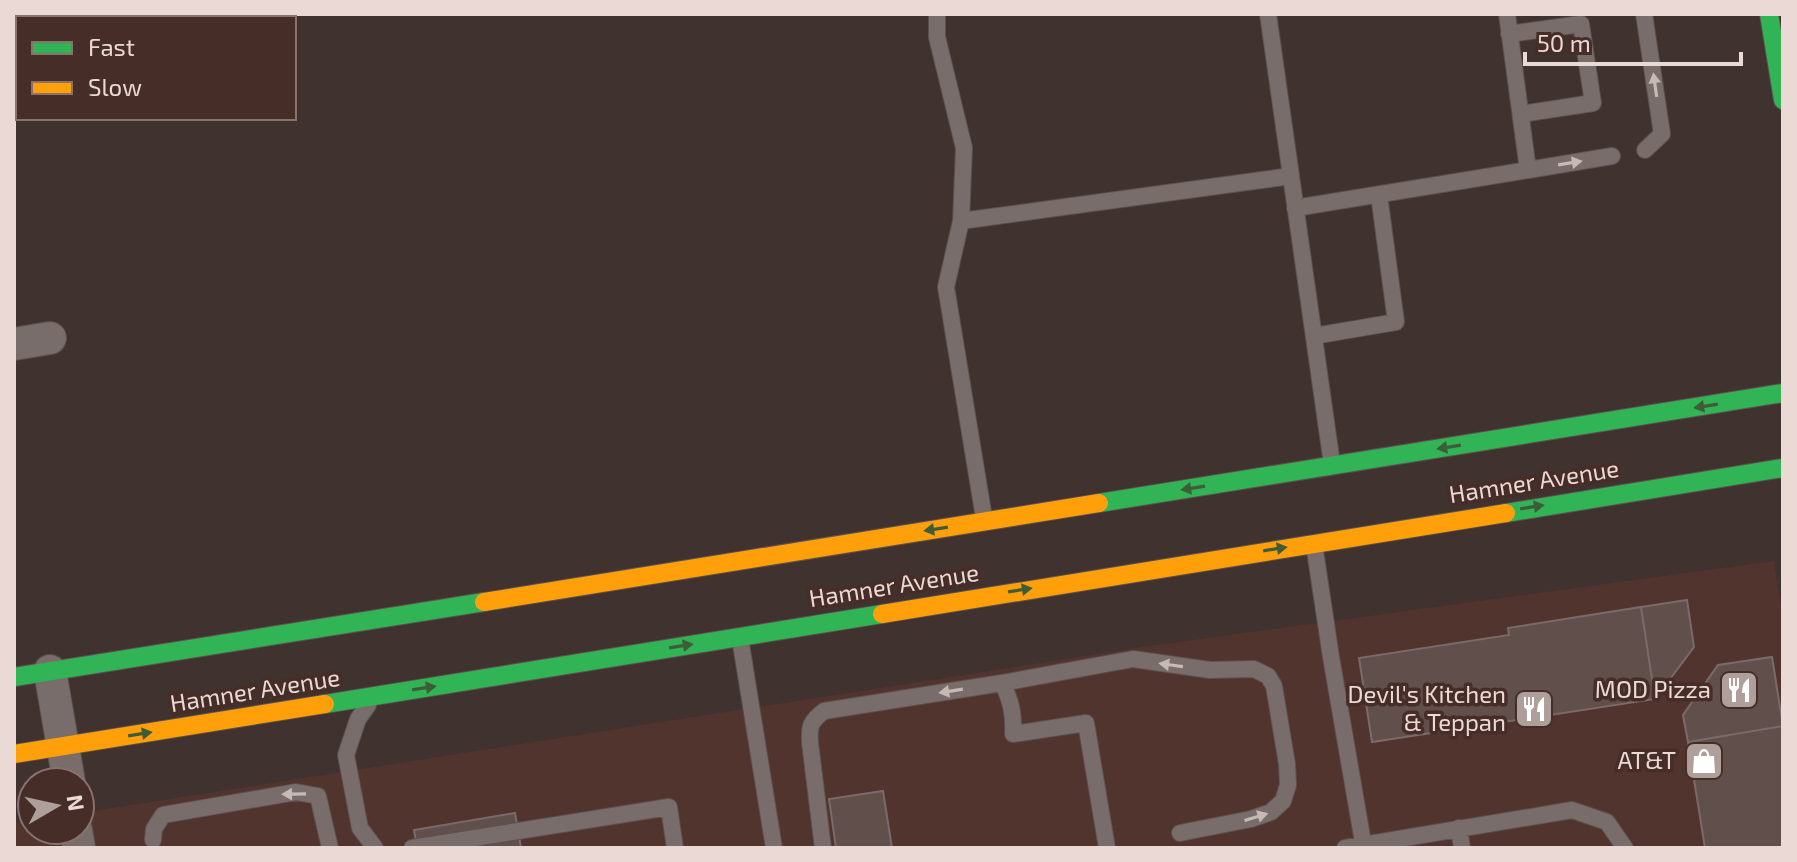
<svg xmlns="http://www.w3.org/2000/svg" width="1797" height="862" viewBox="0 0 1797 862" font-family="'Exo 2',sans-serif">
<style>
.built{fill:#52342e}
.building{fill:#614f4c;stroke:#786b69;stroke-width:2}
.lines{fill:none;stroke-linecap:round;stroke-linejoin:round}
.lane-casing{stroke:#5d514e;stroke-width:18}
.street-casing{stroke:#5d514e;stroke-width:34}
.fast-casing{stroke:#5d514e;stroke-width:20}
.slow-casing{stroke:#5d514e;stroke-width:20}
.lane{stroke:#786d6a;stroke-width:16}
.street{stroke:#786d6a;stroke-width:32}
.fast{stroke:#30b455;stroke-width:18}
.slow{stroke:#ff9f0a;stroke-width:18}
.oneway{fill:#c8b9b5}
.oneway2{fill:#3f5c38}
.labels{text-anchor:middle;stroke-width:7;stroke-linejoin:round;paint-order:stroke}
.street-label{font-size:24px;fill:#ead9d5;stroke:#472d28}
.poi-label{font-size:24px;fill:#ead9d5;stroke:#472d28;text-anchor:end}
</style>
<rect width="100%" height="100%" fill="#40322f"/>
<path class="built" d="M1774,561L1783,621V848H14V823L32,820V830H80V813L1142,647Z"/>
<path class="building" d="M1687,600L1694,647L1655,699L1641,607Z
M1641,607L1655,699L1372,742L1359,658L1509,635L1508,628Z
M1772,657L1783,726L1688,742L1683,715L1718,665Z
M1783,726V848H1705L1688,742Z
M883,791L892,848H836L829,799Z
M515,813L521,848H417L414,830Z"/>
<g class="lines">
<defs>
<path id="lane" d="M937,14V37L964,148L961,221L1291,176
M1268,14L1332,464
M1644,14L1662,134L1645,150
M1509,34L1581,24L1593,103L1521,114
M1528,170L1612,156
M1295,208L1528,170L1507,14
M961,221L946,287L984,518
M1314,336L1396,322L1379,195
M1314,544L1331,657L1364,848
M740,638L774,848
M1002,683L1133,659L1210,670L1254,669L1268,676L1274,686L1287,764L1288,785L1283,801L1271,812L1251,819L1180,833
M368,705L358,719L346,755L360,828L375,848
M1459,828L1462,848
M153,840L154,829L163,815L296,792L318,796L330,848
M412,848L669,807L675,848
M823,848L810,743C809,726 810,722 824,711L1002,683C1011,700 1014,714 1013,734L1086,723L1107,848
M1345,848L1572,810L1607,822L1625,848"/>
<path id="street" d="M14,344L50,338
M50,671L69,782
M76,830L79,848"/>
<path id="fast" d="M1769,14L1783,100
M1099,503L1783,393
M1506,513L1783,468
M14,677L484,602
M325,704L882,614"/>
<path id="slow" d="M484,602L1099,503
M882,614L1506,513
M14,754L325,704"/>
</defs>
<use href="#lane" class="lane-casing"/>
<use href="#street" class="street-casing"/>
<use href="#fast" class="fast-casing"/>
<use href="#slow" class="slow-casing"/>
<use href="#lane" class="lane"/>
<use href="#street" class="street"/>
<use href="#fast" class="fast"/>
<use href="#slow" class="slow"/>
</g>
<defs><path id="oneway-solid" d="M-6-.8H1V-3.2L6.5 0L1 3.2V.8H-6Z" transform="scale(2)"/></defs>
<g class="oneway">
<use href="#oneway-solid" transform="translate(1655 85) rotate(-98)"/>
<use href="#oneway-solid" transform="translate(1570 163) rotate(-9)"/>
<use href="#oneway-solid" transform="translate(1171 665) rotate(-172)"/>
<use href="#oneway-solid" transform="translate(951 691) rotate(171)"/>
<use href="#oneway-solid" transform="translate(294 794) rotate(179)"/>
<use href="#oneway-solid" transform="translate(1256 817) rotate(-17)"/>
</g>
<g class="oneway2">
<use href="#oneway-solid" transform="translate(1706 406) rotate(171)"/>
<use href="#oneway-solid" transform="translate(1449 447) rotate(171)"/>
<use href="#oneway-solid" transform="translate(1193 488) rotate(171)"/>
<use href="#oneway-solid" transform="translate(1532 507) rotate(-9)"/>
<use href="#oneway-solid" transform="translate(936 529) rotate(171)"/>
<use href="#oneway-solid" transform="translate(1275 549) rotate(-9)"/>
<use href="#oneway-solid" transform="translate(1020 590) rotate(-9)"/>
<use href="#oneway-solid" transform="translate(681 646) rotate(-9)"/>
<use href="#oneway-solid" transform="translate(424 688) rotate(-9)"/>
<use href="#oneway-solid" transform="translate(140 734) rotate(-9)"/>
</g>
<defs>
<symbol id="restaurant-square" viewBox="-11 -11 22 22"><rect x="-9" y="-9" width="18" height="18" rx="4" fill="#ae9f9b" stroke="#472d28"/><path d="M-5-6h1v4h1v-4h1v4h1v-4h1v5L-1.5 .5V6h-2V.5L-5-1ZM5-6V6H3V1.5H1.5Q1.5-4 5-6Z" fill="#fff"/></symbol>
<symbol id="shop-square" viewBox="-11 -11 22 22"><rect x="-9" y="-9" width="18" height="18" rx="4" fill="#ae9f9b" stroke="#472d28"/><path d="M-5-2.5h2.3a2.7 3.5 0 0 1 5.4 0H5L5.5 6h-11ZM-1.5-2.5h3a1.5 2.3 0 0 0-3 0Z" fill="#fff"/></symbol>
</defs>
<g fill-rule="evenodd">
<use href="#restaurant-square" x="1717" y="668" width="44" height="44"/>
<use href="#restaurant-square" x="1512" y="687" width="44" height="44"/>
<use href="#shop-square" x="1682" y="739" width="44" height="44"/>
</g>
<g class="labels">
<g class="street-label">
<text transform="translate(1534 482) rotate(-9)" y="8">Hamner Avenue</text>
<text transform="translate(894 586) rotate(-9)" y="8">Hamner Avenue</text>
<text transform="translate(255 691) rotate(-9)" y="8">Hamner Avenue</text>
</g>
<g class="poi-label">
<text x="1711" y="698">MOD Pizza</text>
<text x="1506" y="703">Devil's Kitchen<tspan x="1506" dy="28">&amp; Teppan</tspan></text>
<text x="1676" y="769">AT&amp;T</text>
</g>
</g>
<rect width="1797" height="862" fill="none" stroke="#ead9d5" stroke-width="32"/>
<rect x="16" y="16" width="280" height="104" fill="#472d28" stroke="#88726d" stroke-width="2"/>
<rect x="32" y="42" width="40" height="12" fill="#30b455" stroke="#88726d" stroke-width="2"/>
<text x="88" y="56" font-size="24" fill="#ead9d5">Fast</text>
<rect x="32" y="82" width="40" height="12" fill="#ff9f0a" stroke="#88726d" stroke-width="2"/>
<text x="88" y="96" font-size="24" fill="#ead9d5">Slow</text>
<g transform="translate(56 806) rotate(81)"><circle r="38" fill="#472d28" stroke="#88726d" stroke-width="2"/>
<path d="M0-6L14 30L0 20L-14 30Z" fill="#ae9f9b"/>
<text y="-12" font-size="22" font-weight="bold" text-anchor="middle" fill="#ead9d5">N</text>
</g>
<path d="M1525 52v12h216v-12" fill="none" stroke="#ead9d5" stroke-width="4"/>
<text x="1537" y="52" font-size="24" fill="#ead9d5" stroke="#472d28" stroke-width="6" paint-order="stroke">50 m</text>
</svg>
